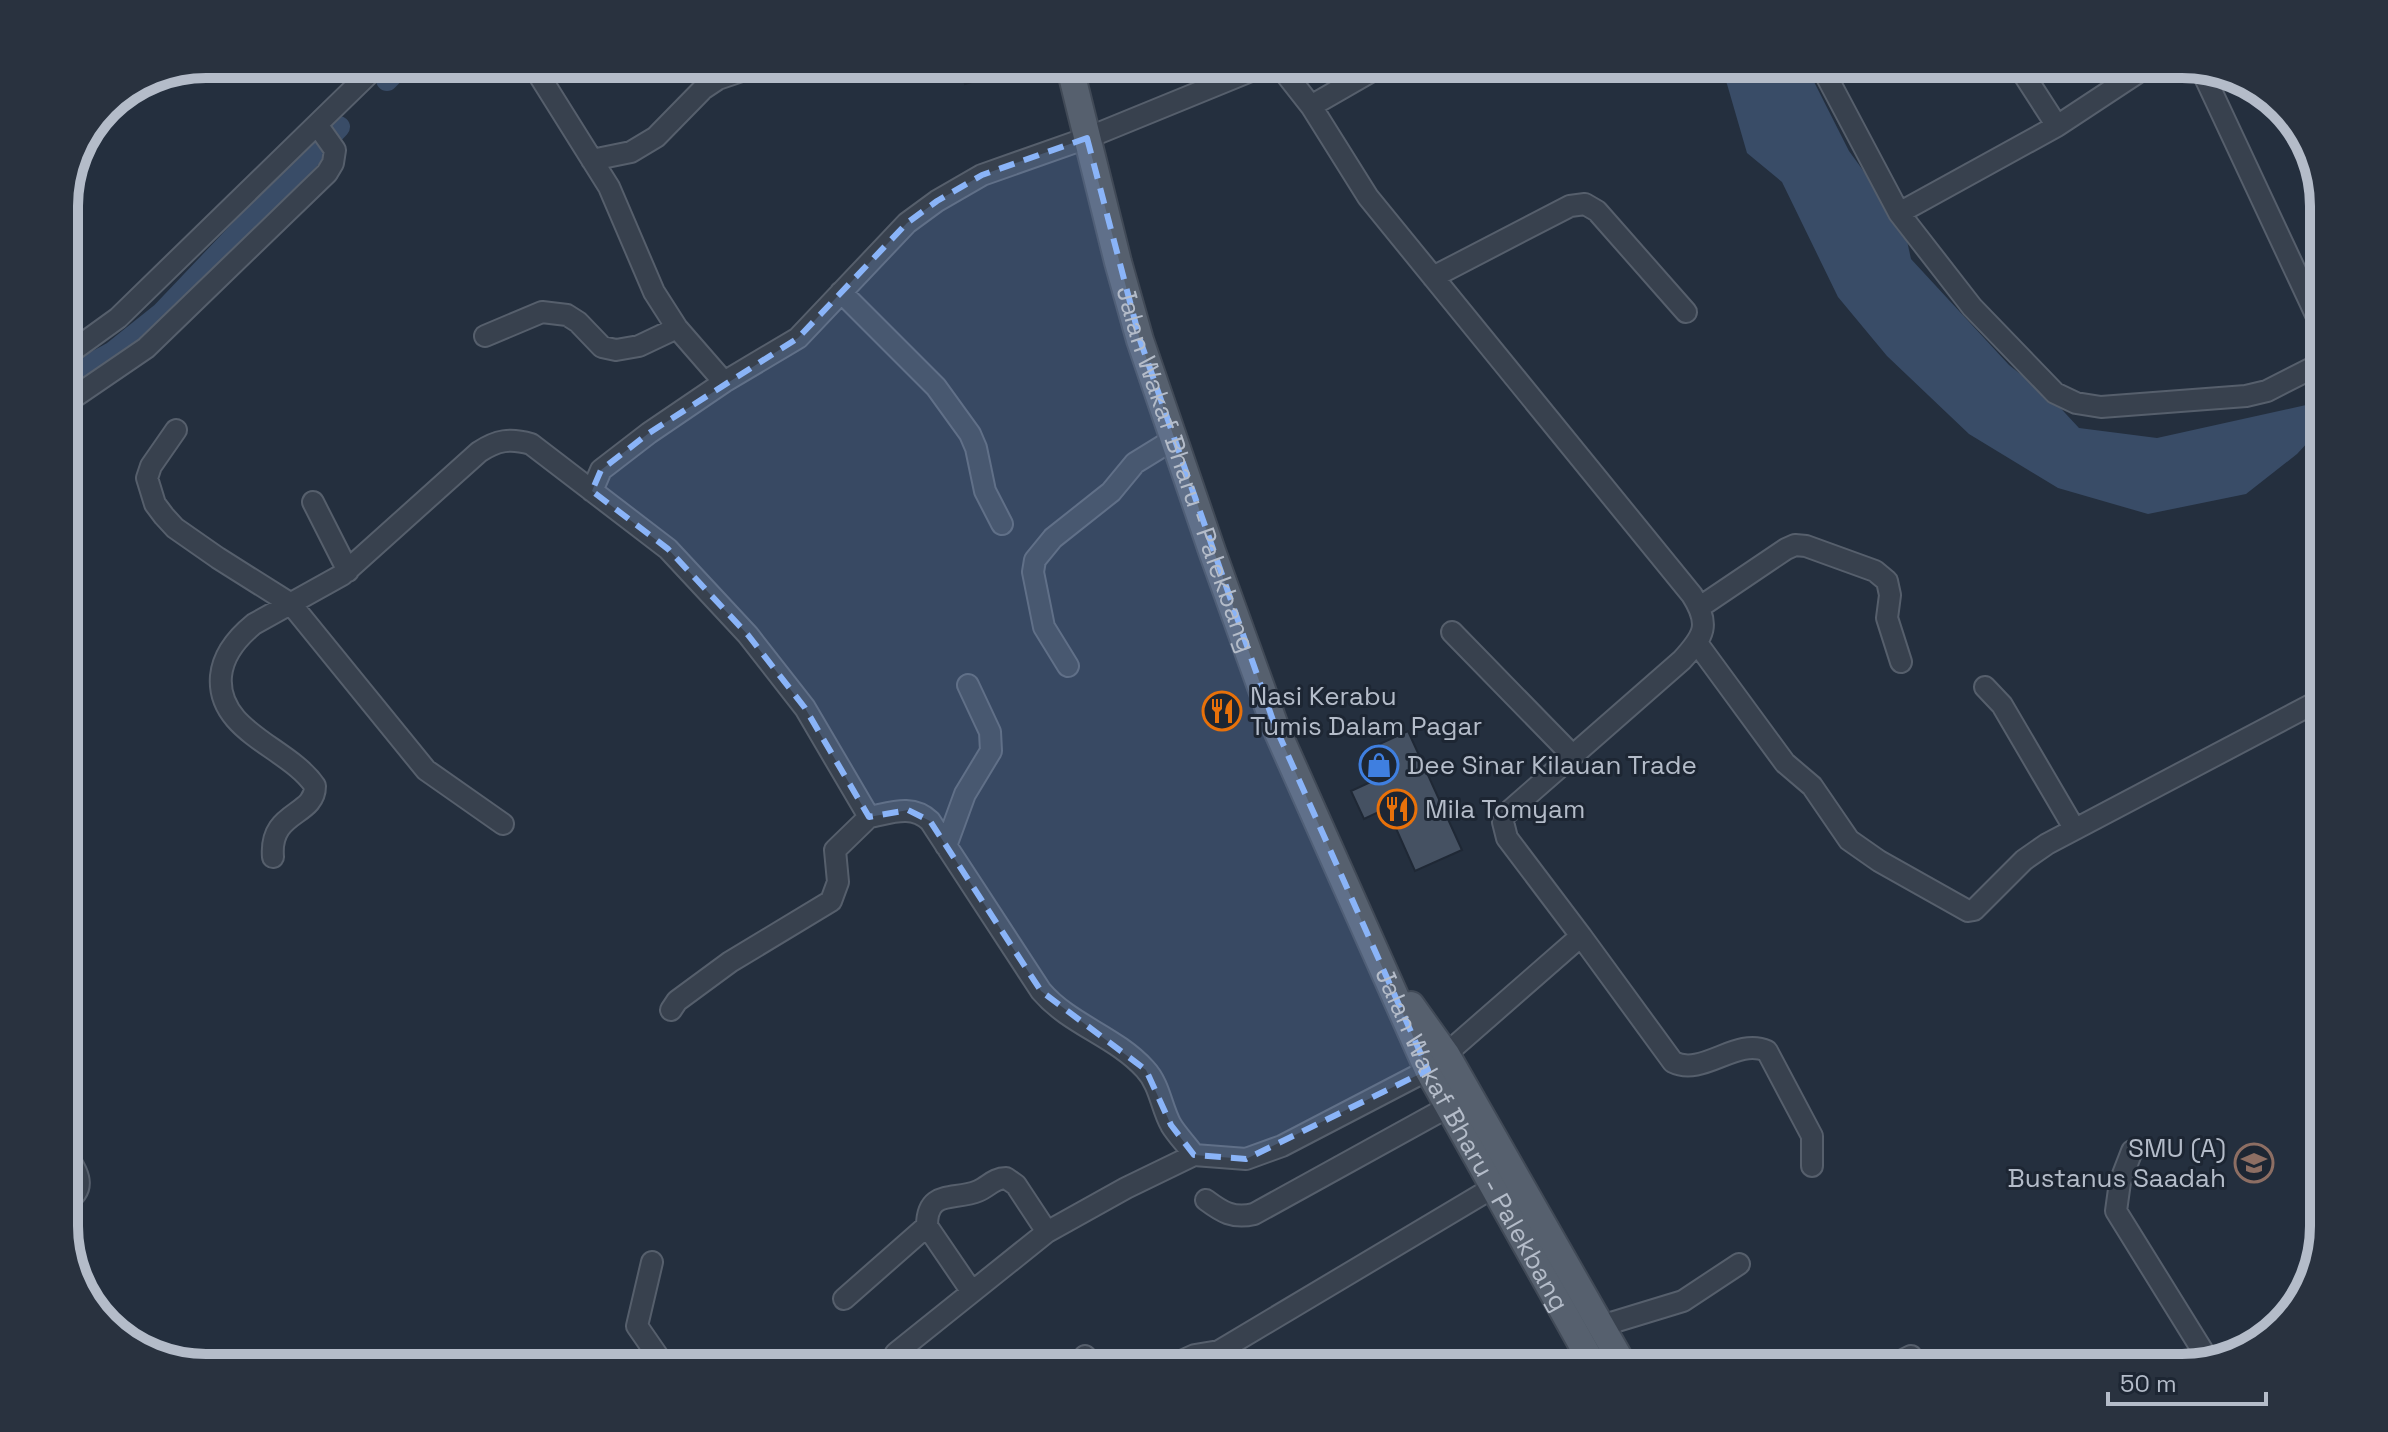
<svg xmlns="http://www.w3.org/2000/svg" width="2388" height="1432" viewBox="0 0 2388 1432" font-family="'Space Grotesk',sans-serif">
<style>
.water{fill:#394c67}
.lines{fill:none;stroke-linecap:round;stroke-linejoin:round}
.canal{stroke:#394c67;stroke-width:22}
.building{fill:#455162;stroke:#1f2835;stroke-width:2}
.minor-casing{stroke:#565f6c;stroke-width:24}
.major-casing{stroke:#414a57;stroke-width:30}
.minor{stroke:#38414e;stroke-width:20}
.major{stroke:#56606e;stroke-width:26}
.marked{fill:#8ab4f8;fill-opacity:0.2;stroke:#8ab4f8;stroke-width:6;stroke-dasharray:16 10;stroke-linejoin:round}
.labels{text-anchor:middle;stroke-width:6;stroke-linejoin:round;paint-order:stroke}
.street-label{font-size:26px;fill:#b4bcc9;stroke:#1d2633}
.poi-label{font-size:26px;fill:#b4bcc9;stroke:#1d2633;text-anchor:start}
.rim{fill:none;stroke:#b4bcc9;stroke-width:10}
</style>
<rect width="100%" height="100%" fill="#242f3e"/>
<path class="water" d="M1717,64H1805L1849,151L1904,227L1911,259L2009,365L2053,400L2079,428L2157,438L2324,401V425L2297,454L2246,494L2148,514L2058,488L1969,434L1887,356L1838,297L1782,182L1747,153L1727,84Z"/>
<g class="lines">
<path class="canal" d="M387,80L403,64
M64,379L112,353L162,313L339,127"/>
</g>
<path class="building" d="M960,64H1016V69L965,84Z
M1408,731L1462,850L1415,871L1387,808L1364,819L1351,791L1375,780L1362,752Z"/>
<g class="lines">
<defs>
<path id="minor" d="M532,64L609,187L654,292L677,328L724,382L649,433L601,470L592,491
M1278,64L1311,106L1368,197L1692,595C1711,625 1704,636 1682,660L1505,815L1503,822L1507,838L1581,936L1446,1054
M1820,64L1899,213L1972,307L2055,393L2076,403L2101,407L2246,396L2267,391L2324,362
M2201,69L2324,332
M1311,106L1384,64
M2057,126L2151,64
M592,160L631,152L656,137L703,89L718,79L762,64
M1899,213L2057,126L2017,64
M1433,277L1570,206L1585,204L1597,211L1686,312
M841,292L936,387L970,434L976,448L985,491L1002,524
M485,336L542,312L567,315L578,322L602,347L616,350L639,346L677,328
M64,357L118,318L379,64
M724,382L798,338L907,223L937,201L982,175L1087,138L1268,64
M64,404L146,348L327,173L333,163L335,150L318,126
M176,430L151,466L147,478L155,504L164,516L175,528L218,558L291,604L426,770L503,824
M313,502L348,571
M1700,607L1786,549L1795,545L1806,546L1875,571L1887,581L1890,595L1887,618L1901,662
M1452,632L1572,755
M1697,643L1785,763L1812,786L1849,840L1879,861L1968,911L1974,910L2024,860L2047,844L2324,698
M1068,666L1044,627L1033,572L1035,560L1053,538L1111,492L1135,463L1174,439
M1985,687L2002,705L2074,828
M946,846L965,794L991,751L990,732L968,685
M273,857C269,810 315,817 315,786C289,747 216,732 221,676C223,655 238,637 254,624L342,575L479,452C497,440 510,438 531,444L668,549L748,635L805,708L869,817C891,813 912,804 930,821L1041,991C1070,1025 1115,1036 1145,1069C1160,1085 1161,1107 1171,1125C1177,1135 1187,1145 1194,1155
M1581,936L1673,1062C1703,1077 1736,1037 1767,1051L1812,1136V1166
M671,1010L677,1001L730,962L831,901L838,882L835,850L869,817
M64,1149C75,1171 91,1187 64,1203
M2132,1151L2120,1182L2116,1211L2209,1361
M1206,1200C1222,1212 1233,1219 1254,1214L1448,1107
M927,1226C927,1189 954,1201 978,1191C988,1187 994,1178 1006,1178L1016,1185L1047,1232
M652,1262L637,1326L666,1368
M844,1299L927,1226L972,1292
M1601,1326L1683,1301L1739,1264
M1085,1356L1097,1368
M888,1368L896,1353L1047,1232L1126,1188L1194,1155L1246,1159L1282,1146L1428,1070
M1166,1368L1195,1355L1219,1351
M1227,1368L1219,1351L1494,1187
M1887,1368L1911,1356"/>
<g id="major">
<path id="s1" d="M1069,64L1118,262L1140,340L1212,551L1275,726L1428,1070L1595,1368"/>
<path d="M1411,1005L1446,1054L1625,1368"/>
</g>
</defs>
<use href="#minor" class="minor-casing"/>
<use href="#major" class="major-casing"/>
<use href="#minor" class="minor"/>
<use href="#major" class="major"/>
</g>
<path class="marked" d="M1087,138L1140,340L1275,726L1428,1070L1246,1159L1194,1155L1171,1125L1146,1070L1041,991L930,821L908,810L869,817L805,708L748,635L668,549L592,491L601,470L649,433L798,338L907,223L937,201L982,175Z"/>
<defs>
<symbol id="restaurant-ring" viewBox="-11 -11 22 22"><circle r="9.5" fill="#1d2633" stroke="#e8710a" stroke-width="1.5"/><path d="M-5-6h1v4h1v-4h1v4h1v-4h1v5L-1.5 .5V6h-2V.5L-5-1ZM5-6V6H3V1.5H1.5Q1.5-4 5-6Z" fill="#e8710a"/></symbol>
<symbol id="shop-ring" viewBox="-11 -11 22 22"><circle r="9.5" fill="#1d2633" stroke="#3f7fe0" stroke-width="1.5"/><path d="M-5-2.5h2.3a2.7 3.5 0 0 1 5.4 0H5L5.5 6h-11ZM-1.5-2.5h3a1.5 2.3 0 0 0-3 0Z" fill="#3f7fe0"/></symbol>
<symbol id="school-ring" viewBox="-11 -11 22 22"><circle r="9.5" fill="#1d2633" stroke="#8d6e63" stroke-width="1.5"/><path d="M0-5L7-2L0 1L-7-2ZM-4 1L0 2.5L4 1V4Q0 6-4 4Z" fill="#8d6e63"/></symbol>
</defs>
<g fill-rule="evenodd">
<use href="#restaurant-ring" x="1200" y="689" width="44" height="44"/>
<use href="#shop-ring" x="1357" y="743" width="44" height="44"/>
<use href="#restaurant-ring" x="1375" y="787" width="44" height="44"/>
<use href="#school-ring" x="2232" y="1141" width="44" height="44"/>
</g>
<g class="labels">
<g class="street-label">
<text dy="9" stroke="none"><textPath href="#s1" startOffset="422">Jalan Wakaf Bharu - Palekbang</textPath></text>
<text dy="9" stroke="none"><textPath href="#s1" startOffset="1152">Jalan Wakaf Bharu - Palekbang</textPath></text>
</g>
<g class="poi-label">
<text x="1250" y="705">Nasi Kerabu<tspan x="1250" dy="30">Tumis Dalam Pagar</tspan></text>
<text x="1407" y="774">Dee Sinar Kilauan Trade</text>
<text x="1425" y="818">Mila Tomyam</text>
<text x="2226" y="1157" text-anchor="end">SMU (A)<tspan x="2226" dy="30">Bustanus Saadah</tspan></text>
</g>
</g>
<path d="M0 0H2388V1432H0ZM206 78H2182A128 128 0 0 1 2310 206V1226A128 128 0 0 1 2182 1354H206A128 128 0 0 1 78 1226V206A128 128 0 0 1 206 78Z" fill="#29323f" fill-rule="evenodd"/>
<path class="rim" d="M206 78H2182A128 128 0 0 1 2310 206V1226A128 128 0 0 1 2182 1354H206A128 128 0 0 1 78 1226V206A128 128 0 0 1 206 78Z"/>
<path d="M2108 1392v12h158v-12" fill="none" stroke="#b4bcc9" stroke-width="4"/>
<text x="2120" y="1392" font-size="24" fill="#b4bcc9" stroke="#1d2633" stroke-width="6" paint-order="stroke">50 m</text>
</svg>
